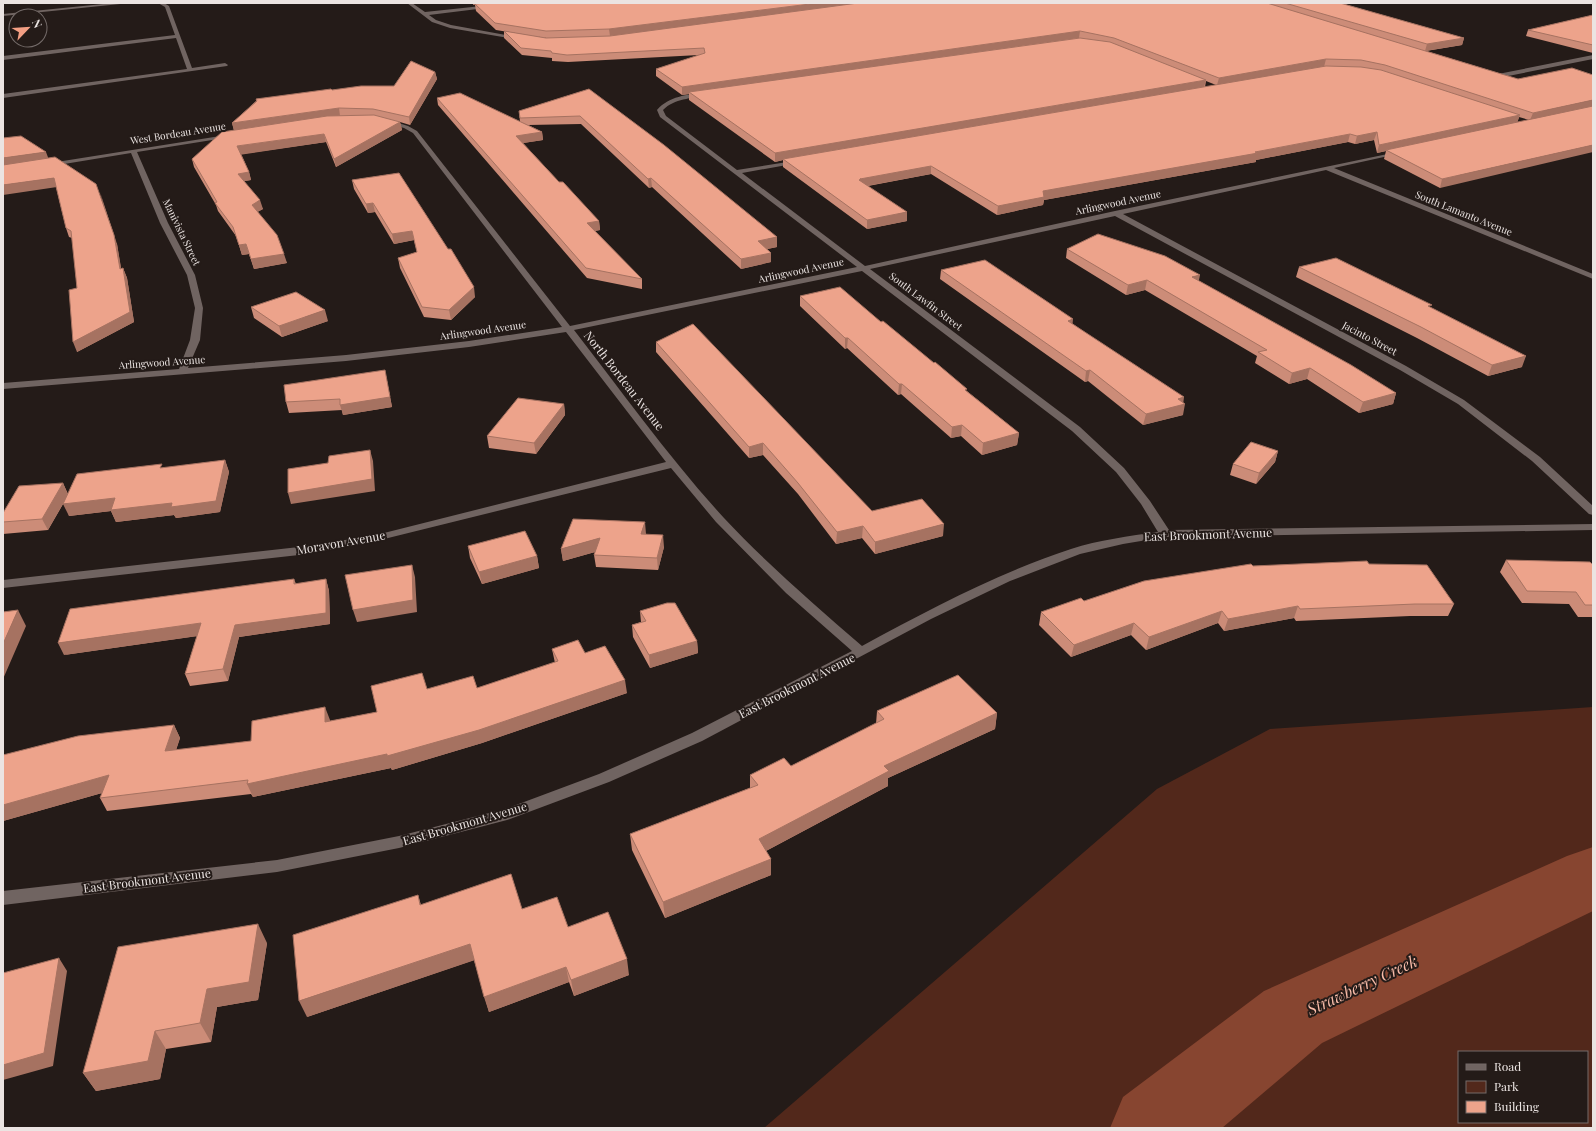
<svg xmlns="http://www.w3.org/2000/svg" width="1596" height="1131" viewBox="0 0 1596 1131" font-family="'Playfair Display',serif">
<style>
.green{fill:#52281b;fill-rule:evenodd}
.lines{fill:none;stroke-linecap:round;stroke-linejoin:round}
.river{fill:#874530;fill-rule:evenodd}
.minor{fill:#706461;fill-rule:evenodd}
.wall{fill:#cc8c78;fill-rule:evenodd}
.shaded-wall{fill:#a67261}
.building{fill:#eda38b;stroke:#a67261}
.labels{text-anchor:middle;stroke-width:4;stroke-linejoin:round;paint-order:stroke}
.far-street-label{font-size:10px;fill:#ebe4e2;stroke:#241b18}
.street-label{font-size:12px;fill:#ebe4e2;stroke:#241b18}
.near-water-label{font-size:16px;font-style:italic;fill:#f9bca9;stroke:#241b18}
</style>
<rect width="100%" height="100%" fill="#241b18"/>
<path class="green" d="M1593,707V1128H764L1157,789L1270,729ZM1459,1052H1587V1122H1459Z"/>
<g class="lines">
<path class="river" d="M1593,847V911L1322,1043L1222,1128H1110L1123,1097L1264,991L1567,856Z"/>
<path class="minor" d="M113,3H130L3,16V14Z
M158,3H164L169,6L192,68L225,63L228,65L227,66L3,98V94L187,69L176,38L3,60V56L175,35L165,7Z
M407,3H412L425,12L510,3H525L429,15L436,20L451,25L523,38L520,40L450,28L432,22Z
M1593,55V59L1498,78L1485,73L1488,71L1498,74Z
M704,92L706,93V95C691,99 675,98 663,110L666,116L737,170L800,160L801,161L798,163L742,173L865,266L1115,211L1402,151V153L1334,168L1593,274V279L1326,170L1123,214L1406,366L1464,400L1540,457L1593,506V515L1589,514L1532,461L1458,404L1400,370L1115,216L870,269L1080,427L1124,468L1150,501L1169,530L1593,524V530L1165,537L1123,544L1080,554L1010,581L931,619L702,741L609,782L507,820L399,848L277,872L3,905V891L277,860L399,836L505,809L599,774L692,733L852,651L786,593L716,522L671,468L376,541L308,554L3,588V580L308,546L376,535L666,462L566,332L469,347L346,361L3,389V383L179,369L190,340L195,308L187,275L160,223L131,153L46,167L43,165L44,164L233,134V136L231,137L137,152L168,223L195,275L203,308L200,340L188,368L346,355L469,341L562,327L413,133L404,128L384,122V120L386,119L408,126L417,131L570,326L857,267L660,117L657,110C669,96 687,95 704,92ZM862,271L1072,431L1116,472L1141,504L1158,532C1129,536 1099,540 1071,549C998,573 930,609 862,646C815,605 767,564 724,518C670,459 623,393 574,330Z"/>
</g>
<path class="wall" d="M473,3H1340L1464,38L1462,45L1426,51L1518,79L1593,75L1440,188L1384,159L1386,151L1377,153L1374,140L1355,144L1348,142L1256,160V162L1044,200L1043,205L997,215L931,174L868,186L907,221L867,229L783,167V160L775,162L689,100V94L682,95L656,76V69L699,55L568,62L552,61V58L522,55L504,38V31L546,38L610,36L547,38L496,30L476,11L475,5H473ZM1206,81L1216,85L1205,87ZM1519,117L1529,120L1517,123Z
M1593,15V53L1526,36L1528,30Z
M435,72L437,79L410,125L400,122L402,130L336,167L326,142L241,154L249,172L251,180L244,181L263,209L257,212L287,263L254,269L249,254L242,255L236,236L218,211L216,205L194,167L192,159L234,130L232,123L256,101V99L332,90L394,86Z
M589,89L777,247L767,249L771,253V262L741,269L652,187L649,188L581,124L528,125L542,132L543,140L523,143L559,182L599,221L600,230L595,231L642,279V289L587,278L438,105L437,98L520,122L519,111Z
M49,158L117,244L121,269L123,268L127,278L134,322L77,352V288L72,238L69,237L66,228Z
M399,173L475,297L451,320L424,317L400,268L398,258L417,252L414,240L394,244L375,212L368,213L354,189L352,180Z
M1067,249L1199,281L1396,393L1393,404L1359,413L1307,379L1289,384L1255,363L1257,356L1145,290L1126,295L1066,258Z
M1299,267L1431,308L1522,367L1488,376L1417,338L1296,277Z
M941,270L1073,324L1183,403V415L1143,425L1088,381L1085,382L940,279Z
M800,296L881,322L1019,433L1017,445L982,455L961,436L951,438L901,394L898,395L847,348L845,349L800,306Z
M251,307L328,321L282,337L254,318Z
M656,342L872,511L943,536L875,554L862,538L836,544L798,494L763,455L749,458L656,352Z
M387,381L392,407L343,415L342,410L289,413L286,402Z
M564,404L565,415L536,454L489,448L487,436Z
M1278,451L1275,462L1256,484L1230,475L1233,464Z
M225,460L229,472L220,512L176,518L174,515L116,522L111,511L69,516L66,499L48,530L3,534V513L63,483L68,494L163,468Z
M646,534L664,547L658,570L596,567L594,555L595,552L563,561L561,549Z
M468,546L537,556L539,568L482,584L470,558Z
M1506,560L1593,564V617H1578L1569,604L1522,603L1500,572Z
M1369,564L1454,604L1448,616H1410L1296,621L1294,618L1224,631L1218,623L1146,650L1131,635L1071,657L1039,625L1041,612L1084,601L1253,566Z
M294,579L296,584L326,579L329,591L330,624L239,637L228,681L190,686L185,674L197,636L64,655Z
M640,611L697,641L698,653L650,668L633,637L632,625L641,622Z
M552,649L585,653L627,693L482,743L392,770L391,768L253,797L251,794L107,811L100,798L102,793L3,821V755L174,725L180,738L176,750L251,741L330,720V721L377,712L427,689L477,688L555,663Z
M877,711L997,713L995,729L888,778V786L766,851L771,859V875L665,918L632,850L630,834L750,788V775L791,766L876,724Z
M418,895L421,905L522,909L568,927L629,975L574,996L569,982L489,1012L474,960L307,1017Z
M267,943L258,1000L217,1007L211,1042L166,1049L160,1079L96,1091L83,1073Z"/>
<path class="shaded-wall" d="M473,3H496L475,4V5H473Z
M818,3H869L610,36L609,29Z
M1080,31L1079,38L689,92V94L682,95V87Z
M1464,38L1462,45L1425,51L1427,44Z
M1326,59L1324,67L1217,85L1219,78Z
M435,72L437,79L410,125L409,117Z
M1206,80L1204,87L783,159V160L775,162V153Z
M1593,100V107L1530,120L1533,113Z
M339,108L340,116L234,131L232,123Z
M1520,115L1517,123L1386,150V151L1377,153L1379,145Z
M400,122L402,130L336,167L334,159Z
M542,132L543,140L517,144L516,136Z
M1377,132L1374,140L1355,144L1357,136Z
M324,134L326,142L239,155L237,146Z
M1350,134L1348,142L1256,160V162L1044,200L1043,205L997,215L998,206L1043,191L1255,152Z
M1593,145V152L1440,188L1442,179Z
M46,152L49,160L3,167V158Z
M931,166V174L861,187L859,180L860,179Z
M249,172L251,180L240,182L238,174Z
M54,178L57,187L3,195V185Z
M651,178L652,187L649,188L648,179Z
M100,192L117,244L123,279L120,269Z
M260,200L263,209L254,214L252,205Z
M373,203L375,212L368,213L366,204Z
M907,212V221L867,229V220Z
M599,221L600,230L588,232L587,223Z
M412,231L414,240L394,244L392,234Z
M777,237V247L758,251V241Z
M246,244L249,254L242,255L239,245Z
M771,253V262L741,269V259Z
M284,254L287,263L254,269L251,259Z
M123,268L127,278L134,322L77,352L73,342Z
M1200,275L1198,285L1192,277Z
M1147,280L1145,290L1126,295L1128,285Z
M474,287L475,297L451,320L449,310Z
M325,310L328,321L282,337L279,326Z
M1073,319L1072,330L1068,321Z
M845,338H848L847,348L845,349Z
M1526,356L1522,367L1488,376L1492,365Z
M1310,368L1307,379L1289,384L1292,373Z
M385,370L392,407L343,415L340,405Z
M1090,370L1088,381L1085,382L1086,371Z
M899,384H902L901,394L898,395Z
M1396,393L1393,404L1359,413L1363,402Z
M1184,397L1183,405L1185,404L1183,415L1143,425L1146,414L1178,399Z
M564,404L565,415L536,454L534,443Z
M962,425L961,436L951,438L952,427Z
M1019,433L1017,445L982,455L983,443Z
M763,443V455L749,458V447Z
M370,450L373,461L375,491L291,504L288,493Z
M1278,451L1275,462L1256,484L1259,473Z
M225,460L229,472L220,512L176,518L174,515L116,522L111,511L69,516L63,504L115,498Z
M63,483L68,495L48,530L42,519Z
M645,522L646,534H641Z
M944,524L943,536L875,554V542Z
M863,526L862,538L836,544L837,532Z
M663,535L664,547L658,570L657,558Z
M600,538L602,550L563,561L561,549Z
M537,556L539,568L482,584L479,572Z
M412,565L415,577L417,612L357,622L353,610Z
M326,579L329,591L330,624L239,637L228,681L223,669L235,625Z
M1298,606L1294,618L1224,631L1228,619Z
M18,610L26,626L3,679V644Z
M1222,611L1218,623L1146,650L1149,637Z
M201,623L205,635L64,655L58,643Z
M1134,623L1131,635L1071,657L1074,645Z
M697,641L698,653L650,668L649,655Z
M625,680L627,693L482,743L392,770L391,768L253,797L247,784Z
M325,707L330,720V736L325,722Z
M997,713L995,729L888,778V786L760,854L759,839L884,766Z
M174,725L180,738L171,765L165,751Z
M109,775L116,789L3,821V805Z
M771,859V875L665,918L663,902Z
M258,924L267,943L258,1000L217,1007L211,1042L200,1023L207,989Z
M470,944L475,960L307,1017L299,1001Z
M59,958L67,971L53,1066L3,1080V1065Z
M627,959L629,975L574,996L571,980Z
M566,967L569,982L489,1012L484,997Z
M155,1031L166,1049L160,1079L96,1091L83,1073Z"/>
<path class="building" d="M485,3H818L609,29L546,31L495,23L475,4Z
M858,3H1267L1518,79L1572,68L1593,75V100L1533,113L1385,65L1361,60L1326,59L1219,78L1114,38L1080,31L682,87L656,69L705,53L704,48L567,55L552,53L551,51L521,48L504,31L546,38L610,36Z
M1285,3H1340L1464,38L1427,44Z
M1593,15V45L1528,30Z
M1080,38L1110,42L1206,80L775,153L689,92Z
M411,61L435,72L409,117L373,109L339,108L232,123L257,101L256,99L331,89L332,90L361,86H394Z
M1326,66L1361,67L1381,70L1520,115L1379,145L1377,132L1357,136L1350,134L1255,152L1258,153L1043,191L1044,197L998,206L931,166L860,179H861L859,180L907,212L867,220L783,159Z
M589,89L664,145L777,237L758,241L771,253L741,259L651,178L648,179L580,116L520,118L519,111Z
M460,93L542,132L516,136L559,182H563L599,221L587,223L642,279L586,268L437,98Z
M1593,106V145L1442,179L1386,150Z
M374,115L400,122L334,159L324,134L237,146L249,172L238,174L260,200L252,205L277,235L284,254L251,259L246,244L239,245L233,227L215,203L217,202L192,159L222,132L327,116Z
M21,136L46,152L3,158V138Z
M55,157L96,184L114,235L120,269L123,268L130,312L73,342L69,290L77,288L71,231L66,228L54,178L3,185V165Z
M399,173L448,249H451L474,287L449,310L422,307L398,258L417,252L412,231L392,234L373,203L366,204L352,180Z
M1098,234L1165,256L1200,275L1192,277L1351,365L1396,393L1363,402L1310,368L1292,373L1258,352L1267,350L1147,280L1128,285L1067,249Z
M1336,258L1432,305L1428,306L1526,356L1492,365L1421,327L1299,267Z
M985,260L1073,319L1068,321L1184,397L1178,399L1185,404L1146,414L1090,370L1086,371L941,270Z
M840,287L881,322L883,321L934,363L935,362L967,389L965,390L1019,433L983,443L962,425L952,427L902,384H899L848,338H845L800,296Z
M296,292L325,310L279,326L251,307Z
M693,324L872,511L922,499L944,524L875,542L863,526L837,532L798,483L763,443L749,447L656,342Z
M385,370L390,397L340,405V399L286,402L284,385Z
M518,398L564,404L534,443L487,436Z
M1251,442L1278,451L1259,473L1233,464Z
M370,450L372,479L288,493V469L328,463L329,456Z
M225,460L216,501L171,507L172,503L111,510L115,498L63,504L77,474L162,464L160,468Z
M63,483L42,519L3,522V513L19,486Z
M573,519L645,522L641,534L663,535L657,558L594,555L600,538L561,549Z
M525,531L537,556L479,572L468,546Z
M1506,560L1590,562L1592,564H1593V605H1585L1576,592L1527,591Z
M1367,561L1369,564L1427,565L1454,604H1415L1300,609L1298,606L1228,619L1222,611L1149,637L1134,623L1074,645L1041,612L1081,598L1084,601L1144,581L1251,564L1253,566Z
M412,565L413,600L353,610L345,575Z
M294,579V584L326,579V613L235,625L223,669L185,674L201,623L58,643L70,609Z
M667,603H675L697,641L649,655L632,625L646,621L640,611Z
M18,610L3,644V612Z
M578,640L585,653L605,646L625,680L479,730L387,756V754L247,784L248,780L100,798L109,775L3,805V755L78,736L174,725L165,751L251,741L252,721L325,707V722L377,712L371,686L422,673L427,689L473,676L477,688L558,661L552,649Z
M958,675L997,713L884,766L889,771L759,839L771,859L663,902L630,834L758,785L750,775L784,758L791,766L884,719L877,711Z
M511,874L522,909L557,897L568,927L608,912L627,959L571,980L566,967L484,997L470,944L299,1001L293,935L418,895L420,905Z
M258,924L249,982L207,989L200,1023L155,1031L148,1061L83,1073L118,947Z
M59,958L44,1053L3,1065V973Z"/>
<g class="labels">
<g class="far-street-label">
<text transform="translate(178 133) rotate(-9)" y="4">West Bordeau Avenue</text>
<text transform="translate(1118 202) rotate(-12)" y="4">Arlingwood Avenue</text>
<text transform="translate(1464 213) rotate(22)" y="4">South Lamanto Avenue</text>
<text transform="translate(182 232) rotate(64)" y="4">Manivista Street</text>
<text transform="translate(801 270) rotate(-12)" y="4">Arlingwood Avenue</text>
<text transform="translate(926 301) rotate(37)" y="4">South Lawfin Street</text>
<text transform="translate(483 330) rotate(-8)" y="4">Arlingwood Avenue</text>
<text transform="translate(1370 338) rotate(28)" y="4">Jacinto Street</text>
<text transform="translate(162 362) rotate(-4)" y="4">Arlingwood Avenue</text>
</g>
<g class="street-label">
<text transform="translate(624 381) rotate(52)" y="4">North Bordeau Avenue</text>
<text transform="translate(1208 535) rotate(-2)" y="4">East Brookmont Avenue</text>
<text transform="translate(341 543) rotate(-10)" y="4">Moravon Avenue</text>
<text transform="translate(797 686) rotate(-27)" y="4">East Brookmont Avenue</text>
<text transform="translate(465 824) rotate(-16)" y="4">East Brookmont Avenue</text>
<text transform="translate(147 881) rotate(-7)" y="4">East Brookmont Avenue</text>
</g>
<g class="near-water-label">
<text transform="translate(1362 985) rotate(-25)" y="6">Strawberry Creek</text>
</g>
</g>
<rect width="1596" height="1131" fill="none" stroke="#ebe4e2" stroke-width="8"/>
<rect x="1458" y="1051" width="130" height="72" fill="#241b18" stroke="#746b69"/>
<rect x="1466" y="1064" width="20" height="6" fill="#706461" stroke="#746b69"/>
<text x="1494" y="1071" font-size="12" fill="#ebe4e2">Road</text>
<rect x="1466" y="1081" width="20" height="12" fill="#52281b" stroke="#746b69"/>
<text x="1494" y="1091" font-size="12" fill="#ebe4e2">Park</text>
<rect x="1466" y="1101" width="20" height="12" fill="#eda38b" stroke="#746b69"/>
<text x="1494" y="1111" font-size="12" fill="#ebe4e2">Building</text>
<g transform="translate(28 28) rotate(65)"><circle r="19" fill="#241b18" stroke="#746b69"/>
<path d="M0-3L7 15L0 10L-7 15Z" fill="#f39f84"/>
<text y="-6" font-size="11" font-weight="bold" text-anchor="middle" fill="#ebe4e2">N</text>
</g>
</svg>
